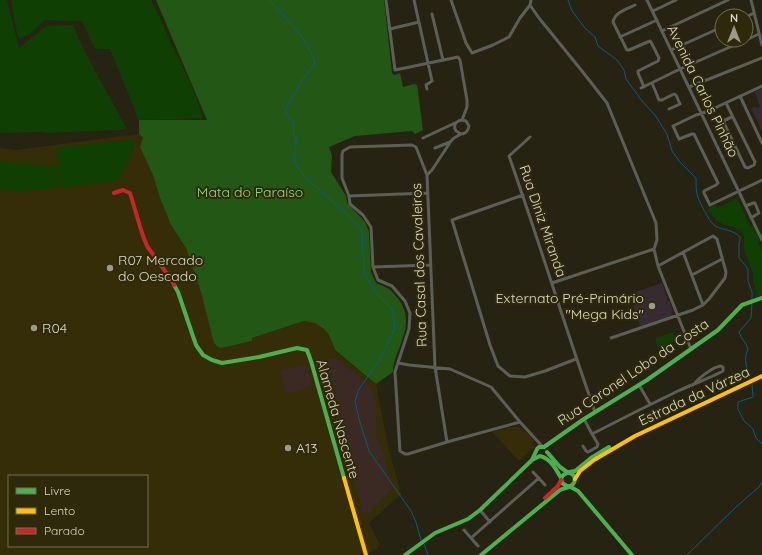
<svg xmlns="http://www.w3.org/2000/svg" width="762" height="555" viewBox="0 0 762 555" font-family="Quicksand,sans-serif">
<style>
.built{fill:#342d08;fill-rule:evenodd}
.industrial{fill:#3b2a23}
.education{fill:#372a31}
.green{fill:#0f3f03}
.forest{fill:#235716}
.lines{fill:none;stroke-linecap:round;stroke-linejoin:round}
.stream{stroke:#095c7e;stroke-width:1}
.street{stroke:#5c5e58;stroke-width:3}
.fast{stroke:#4caf50;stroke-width:4}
.slow{stroke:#ffc107;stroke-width:4}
.jam{stroke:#c62828;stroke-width:4}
.poi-dot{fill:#9c9988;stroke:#2f290b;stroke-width:1.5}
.labels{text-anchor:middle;stroke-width:4;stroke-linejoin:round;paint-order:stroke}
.street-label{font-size:14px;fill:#dbd8c7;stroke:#2f290b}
.park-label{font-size:14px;fill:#8adc7b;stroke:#2f290b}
.poi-label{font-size:14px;fill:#dbd8c7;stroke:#2f290b;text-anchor:start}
</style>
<rect width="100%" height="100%" fill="#272313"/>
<path class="built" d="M139,134L143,138L153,175L160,198L171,225L186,248L201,292L222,348L252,341L251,338L304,321L315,323L324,329L329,335L335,351L376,384L388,446L401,494L369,523L380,545L377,546L378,548L368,553L363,554L360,553L358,555H0V148L16,150ZM9,476H147V546H9Z
M516,426L521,428L531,437L535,445L534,448L519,461L492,432Z"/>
<path class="industrial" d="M335,358L370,386L376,404V435L385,458V466L393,487L369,513L363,512L321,361Z
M303,365L307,366L308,369L312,382L311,386L309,387L286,394L280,371Z"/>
<path class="education" d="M762,89V131L751,108L755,106L756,108L760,107L755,92Z
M662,283L667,297V301H669L673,311L672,314L671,316L640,326L630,294Z"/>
<path class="green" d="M0,0H7L19,48L46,26L73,25C87,61 109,93 126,128L121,130L47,133L43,132L0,133Z
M11,0H151L164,26L168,37L188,78L197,99L203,118L139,120L110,49H95L82,21H68L45,20L30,34L20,38L17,34Z
M133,139L134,147L128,161L117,181L60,188L56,148Z
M0,161L57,167V187C38,190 19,193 0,189Z
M737,198L751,227L753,226L760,241L758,242L762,251V295L755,297L756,290L753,281V273L744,249V237L743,233L734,227L724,225L716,220L707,209L715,205L717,208Z
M673,332L676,341L658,348L655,339Z"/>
<path class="forest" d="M156,0H384L392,73L394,75L400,73L403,87L414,84L417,85L423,130L415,134L412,131L355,136L329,147L332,156L331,172L346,196L347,203L357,213L365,222L369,232L371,272L376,283C380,285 384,286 387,288C390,289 392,292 394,294C406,306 409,321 403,337C400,348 393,360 393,372L376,384L335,350L329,335L324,329L315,323L304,321L252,338V341L222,348L218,347L214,343L201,292L186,248L171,225L160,198L153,175L140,147L143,138L139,134V120H207Z"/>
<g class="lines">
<path class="stream" d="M269,0C284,16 311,43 315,63L303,79L287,107L285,112L294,124L293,133L297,139L294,143L296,148L294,161L298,168L307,179L349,216L362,230L364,273L377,294L392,309L395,328L379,361L359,389L355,401L359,419L369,451L411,511L416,522L421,540
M568,0L572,11L585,28L595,37L598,46L617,60L624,70L626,79L642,101L655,115L667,134L672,151L680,162L696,178C696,183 696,189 697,194C698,200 710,223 715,226C723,230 734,230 740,237V241L739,243V258L746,266L748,270V281L752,292V299
M750,379C747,367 743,360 748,349C746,342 741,339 739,332L751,318L752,302
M752,384L753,397L738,402V409L744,421L753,429L756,438L762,444
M424,544L428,555
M687,555L736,507L759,487L762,482"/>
<path class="street" d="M386,0L395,70L458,57L460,60L467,100V107L462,120C455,121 453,126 456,131L461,134C466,134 468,131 469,126L466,121L462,120
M414,0L432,81L426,85L427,89
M451,0L466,43L472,53L493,45L509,37L520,18L530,5L531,0
M647,0L762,240
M751,0L762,45
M530,5L539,18L582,71L607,103L656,223L657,240L654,249L658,266L691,349
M635,5C627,9 615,12 613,22L627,50H629L650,41L651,42L659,58L658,61L638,71V73L644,87
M653,11L676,0
M432,14L443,60
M746,17L754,13
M390,29L419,22
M662,31L728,0
M620,37L657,20
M746,40L759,34
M671,50L722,27
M652,83L659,100H662L674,94L676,95L680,104L669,109
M762,86L706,112L696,115L673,126L679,139L692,134H694L718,183L716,185L704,191V193L710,205L762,180
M689,87L762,58
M641,88L680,69L746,40
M740,96L762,143
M726,103L755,162L754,165L748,168L745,167L724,123L725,120L732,117
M530,137L509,156C539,241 565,327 595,412
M423,138L455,123
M435,148L450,142
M427,175L432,170L451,141L454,138L461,134
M523,195L452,220L490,345L498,366L510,376L525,377L545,371L576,359
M349,196L427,193
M746,206L753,203H755L759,213L751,218
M683,252L703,305
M373,267L430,265
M692,275L722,259
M552,283L654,249
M611,338L693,310L703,305L709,299L725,278L726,272L717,239L713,236L658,266
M398,363L409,365L450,369L491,387L520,422L542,446
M639,385L650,404
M584,419L592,434C621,419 649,405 678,391C693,384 708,379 723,371V367L721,366C714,366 699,378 695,383
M447,442L435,367L427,175L416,147L412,145L350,147L343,151L342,154V178L349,196L350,204L363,215L371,227L373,267L378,280L392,286L405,301L410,313L409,329L395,372L400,451L405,454H408L447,442L520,422
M583,446L586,451L588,452L597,447L598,444L592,434
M533,472L545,485
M480,510L490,522
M464,530L478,546
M471,538L539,478"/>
<path class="fast" d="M174,285L178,292L196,345L203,355L212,360L222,363L259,357L297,348L307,350L311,361L344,478
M547,452L560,467L567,472
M540,456C551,459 556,469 561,478
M532,460L537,449L539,447H544L584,419L647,380L718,330L742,305L762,298
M569,472L575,471L591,458L609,447
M569,486L578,491L632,555
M405,555L435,533L468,519L480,510L532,460L540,456
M481,555L560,490C564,488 569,488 572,485C580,478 569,466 561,478L562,483L567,486"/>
<path class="slow" d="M344,478L366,555
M575,479L580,471L594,460L635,436L762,376"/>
<path class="jam" d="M114,193L123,190L130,193L142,233L147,246L170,278L174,285
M545,498L558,486L561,480"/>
</g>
<g class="poi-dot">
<circle cx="110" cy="268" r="4"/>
<circle cx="652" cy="306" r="4"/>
<circle cx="34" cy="328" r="4"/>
<circle cx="288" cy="448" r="4"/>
</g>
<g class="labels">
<g class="street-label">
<text transform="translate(703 91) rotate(64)" y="5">Avenida Carlos Pinhão</text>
<text transform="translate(543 221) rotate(71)" y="5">Rua Diniz Miranda</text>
<text transform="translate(419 265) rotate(-92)" y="5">Rua Casal dos Cavaleiros</text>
<text transform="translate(633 372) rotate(-34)" y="5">Rua Coronel Lobo da Costa</text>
<text transform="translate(694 396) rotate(-25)" y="5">Estrada da Várzea</text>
<text transform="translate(338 419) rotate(74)" y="5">Alameda Nascente</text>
</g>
<g class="park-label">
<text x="250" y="197">Mata do Paraíso</text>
</g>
<g class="poi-label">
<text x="118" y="265">R07 Mercado<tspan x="118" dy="16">do Oescado</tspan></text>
<text x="644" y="303" text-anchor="end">Externato Pré-Primário<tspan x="644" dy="16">"Mega Kids"</tspan></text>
<text x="42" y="333">R04</text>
<text x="296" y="453">A13</text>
</g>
</g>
<rect x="8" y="475" width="140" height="72" fill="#2f290b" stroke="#746f56"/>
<rect x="16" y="488" width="20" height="6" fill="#4caf50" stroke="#746f56"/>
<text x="44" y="495" font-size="12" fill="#dbd8c7">Livre</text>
<rect x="16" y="508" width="20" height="6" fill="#ffc107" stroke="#746f56"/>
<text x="44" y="515" font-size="12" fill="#dbd8c7">Lento</text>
<rect x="16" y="528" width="20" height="6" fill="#c62828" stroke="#746f56"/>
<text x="44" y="535" font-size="12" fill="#dbd8c7">Parado</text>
<g transform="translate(734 28)"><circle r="19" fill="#2f290b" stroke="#746f56"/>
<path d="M0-3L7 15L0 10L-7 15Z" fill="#9c9988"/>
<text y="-6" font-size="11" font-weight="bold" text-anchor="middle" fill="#dbd8c7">N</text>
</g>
</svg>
